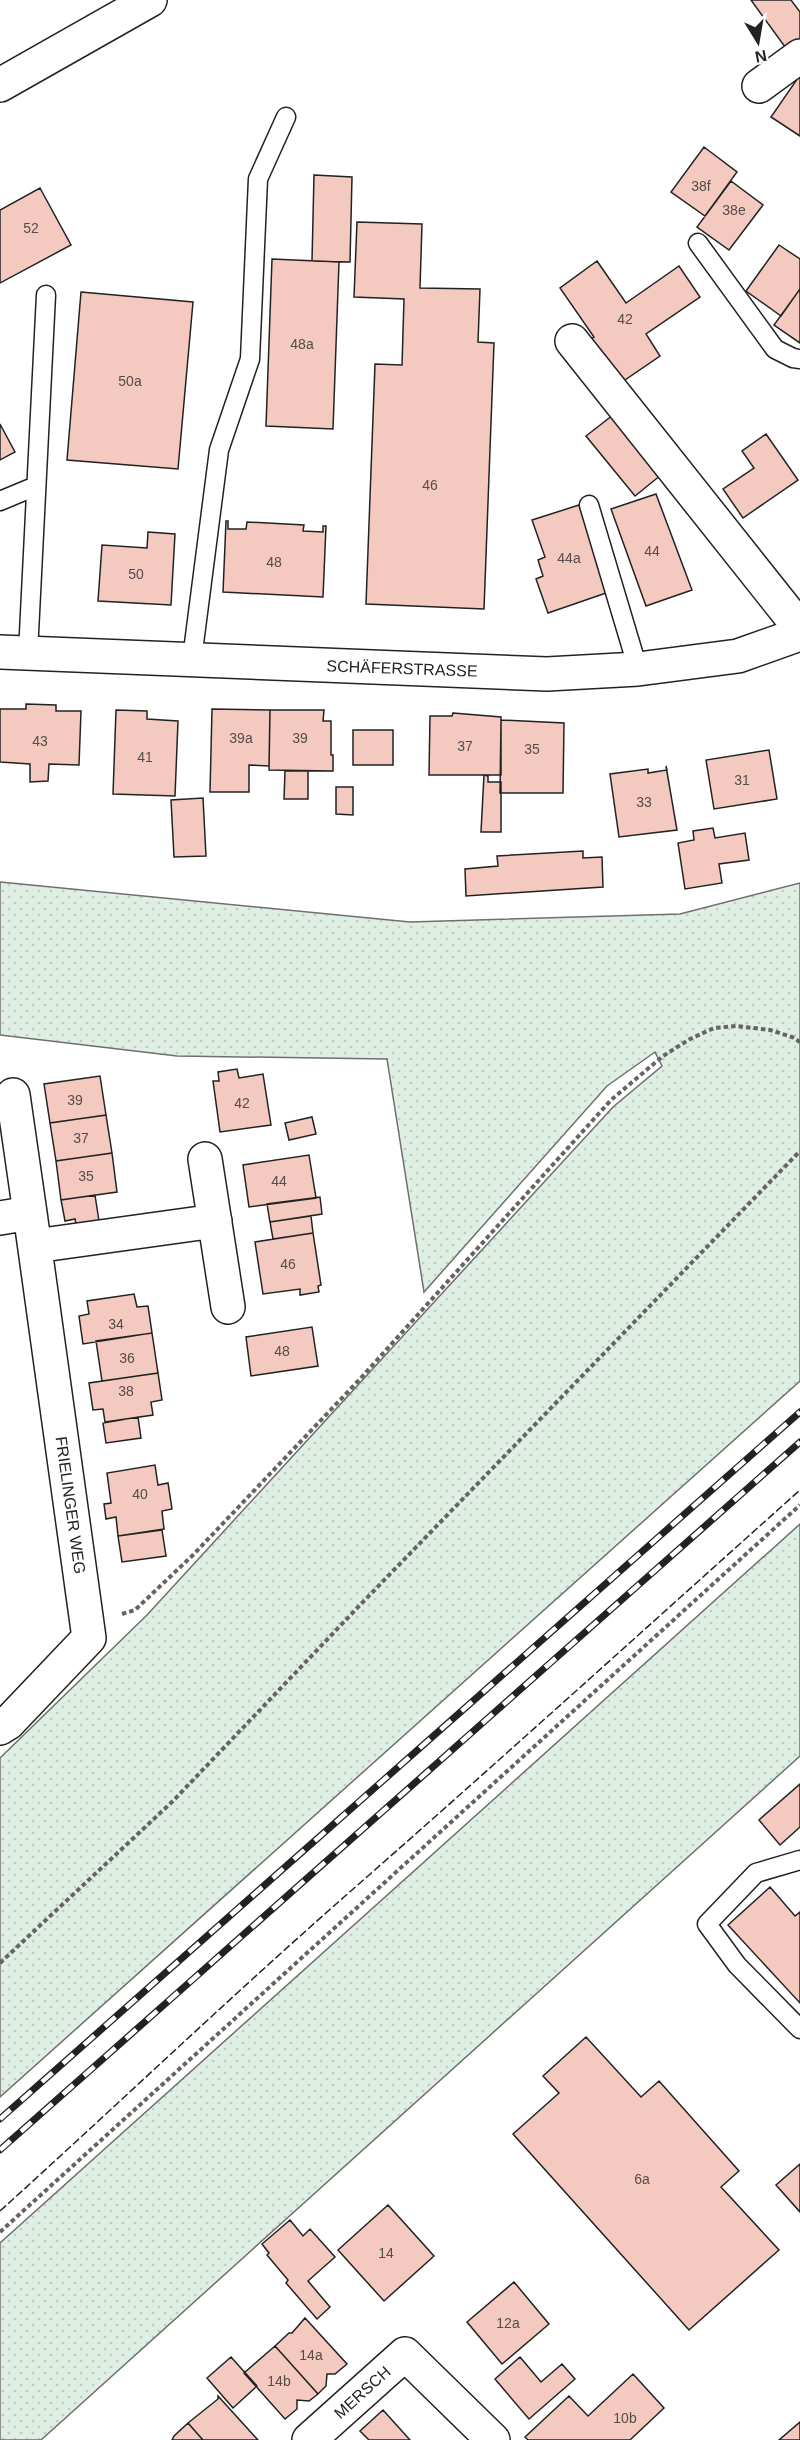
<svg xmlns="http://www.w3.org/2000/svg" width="800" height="2440" viewBox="0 0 800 2440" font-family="Helvetica,sans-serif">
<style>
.grass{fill:url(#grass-dots);stroke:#6f6f6f;stroke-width:1.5}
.building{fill:#f3c9c0;stroke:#222;stroke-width:1.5}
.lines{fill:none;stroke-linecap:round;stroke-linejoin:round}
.lane-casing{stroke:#222;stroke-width:21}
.street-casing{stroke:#222;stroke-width:36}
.secondary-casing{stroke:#222;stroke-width:36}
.path{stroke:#646464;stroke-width:4;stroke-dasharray:4.5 3;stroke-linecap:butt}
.lane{stroke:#fff;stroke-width:18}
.street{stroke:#fff;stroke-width:33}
.secondary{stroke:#fff;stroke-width:33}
.rail-casing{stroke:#222;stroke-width:7}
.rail{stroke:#fff;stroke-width:4.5;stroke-dasharray:14;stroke-linecap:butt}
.fence{stroke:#222;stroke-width:1.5;stroke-dasharray:8 3;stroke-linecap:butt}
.labels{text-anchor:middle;stroke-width:4.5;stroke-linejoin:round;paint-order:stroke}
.number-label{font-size:14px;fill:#564c4a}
.street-label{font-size:16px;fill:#222;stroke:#fff}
</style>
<defs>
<pattern id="grass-dots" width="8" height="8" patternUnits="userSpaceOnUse" patternTransform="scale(1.5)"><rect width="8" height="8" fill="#e0efe3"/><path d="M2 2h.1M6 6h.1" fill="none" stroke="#c0cdc2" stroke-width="1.8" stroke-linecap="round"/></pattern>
</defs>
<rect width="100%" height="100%" fill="#fff"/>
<path class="grass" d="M0,882L410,922L680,914L800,883V1381L0,2097V1758L147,1615L613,1107L662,1066L655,1052L607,1086L424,1292L387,1059L177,1056L0,1035Z
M800,1524V1756L41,2440H0V2243Z"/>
<path class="building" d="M751,0H791L800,12V42L788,51Z
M800,75V136L771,117Z
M704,147L737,172L705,216L671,192Z
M314,175L352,177L350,262L312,261Z
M731,181L763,205L729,250L697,227Z
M40,188L71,245L0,283V210Z
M357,222L422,224L420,288L480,289L478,342L494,343L484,609L366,604L375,364L402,365L404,299L354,297Z
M779,245L800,259V289L781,316L746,291Z
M272,259L339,262L333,429L266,426Z
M597,261L626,303L679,266L700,297L646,334L660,356L619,384L588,341L594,337L560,288Z
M800,289V343L774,325Z
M81,292L193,302L178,469L67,460Z
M613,415L661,475L635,496L586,436Z
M0,424L15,452L0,460Z
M766,434L798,480L743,518L723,489L754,468L742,451Z
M656,494L692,590L646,606L611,509Z
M579,505L609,592L548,613L536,579L543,576L538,560L545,557L532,520Z
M226,521H228V529H246L247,522L304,525L303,531L323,532V526H326L323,597L223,592Z
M148,532L175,534L171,605L98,601L102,545L147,548Z
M26,704L56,705V711H81L79,765L49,764L48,781L30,782V764L0,762V709H26Z
M212,709L270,710L269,766L249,765V792H210Z
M116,710L147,711V719L178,721L175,796L113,794Z
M270,710H324L323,721H331V755H333V771L269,770Z
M453,713L501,717V775H429L430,716H452Z
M501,720L564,723L563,793H500Z
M353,730H393V765H353Z
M769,750L777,799L714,809L706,760Z
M666,766L677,830L619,837L610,774L648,769V773L667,770Z
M285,771H308V799H284Z
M484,775L488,776V782H501V832H481Z
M336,787H353V815L336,814Z
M203,798L206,856L174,857L171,800Z
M713,828L715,838L745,833L749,860L719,864L722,883L685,889L678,843L694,840L693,831Z
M583,851V858L602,857L603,887L466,896L465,869L498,866L497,856Z
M237,1069L239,1078L263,1074L271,1125L220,1132L213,1081H219L218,1072Z
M100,1076L106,1115L50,1123L44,1084Z
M106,1115L112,1153L56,1161L50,1123Z
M312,1117L316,1134L289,1140L285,1123Z
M112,1153L117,1192L61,1200L56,1161Z
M309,1155L316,1198L249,1207L243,1165Z
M95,1195L99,1221L76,1224L75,1219L65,1221L61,1200Z
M320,1197L322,1214L270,1222L267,1204Z
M311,1216L313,1233L273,1239L270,1222Z
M313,1233L321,1285L318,1286L319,1292L300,1295V1289L263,1294L255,1242Z
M134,1294L137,1307L148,1306L152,1333L83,1344L79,1316L89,1314L87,1301Z
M312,1327L318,1366L251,1376L246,1337Z
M152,1333L158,1373L102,1381L96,1341Z
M158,1373L162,1400L151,1402L153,1415L105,1422L103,1409L93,1410L89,1383Z
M138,1417L141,1438L106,1443L103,1423Z
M155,1465L158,1485L168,1483L172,1509L162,1511L164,1529L118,1536L116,1517L106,1519L104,1504L111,1503L107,1473Z
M162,1530L166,1556L122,1562L118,1536Z
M800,1784V1827L780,1845L759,1820Z
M770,1887L795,1916L800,1912V2003L728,1925Z
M586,2037L641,2097L659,2081L739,2171L721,2187L779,2250L689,2330L513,2134L559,2093L543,2076Z
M800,2164V2212L776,2185Z
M388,2205L434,2256L384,2301L338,2250Z
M290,2220L303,2236L310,2229L335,2257L308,2281L330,2307L317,2319L286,2283L288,2280L267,2255L269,2253L262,2244Z
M514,2282L549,2324L502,2364L467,2322Z
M305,2318L347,2364L335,2374H327L326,2386L318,2394L275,2346L289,2333H292Z
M275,2346L318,2394L309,2401L297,2400V2409L285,2419L244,2373Z
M231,2357L257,2386L233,2408L207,2378Z
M520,2357L541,2382L562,2364L575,2379L529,2419L495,2379Z
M633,2374L664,2408L630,2440H528L525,2437L569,2396L588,2416Z
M218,2396L258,2440H203L188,2423L218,2399Z
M383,2410L410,2440H369L360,2431Z
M800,2422V2440H779Z
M188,2423L203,2440H172L174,2436Z"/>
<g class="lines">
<defs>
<path id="lane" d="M698,243L775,349L793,358L800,359
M0,501L36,486
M589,505L638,669
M28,653L46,295
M192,659L219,450L250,359L258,179L286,117
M800,1860L756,1873L707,1924L737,1965L800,2029"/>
<path id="street" d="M759,86L800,56
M572,341L800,628
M0,652L547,674L638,669L738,656L800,634
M13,1095L30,1213
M205,1159L228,1307
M0,1218L30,1213L89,1638L8,1723L0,1728
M35,1246L215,1221
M309,2440L405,2354L493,2440"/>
<path id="secondary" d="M0,85L150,0"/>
</defs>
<use href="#lane" class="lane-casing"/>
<use href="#street" class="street-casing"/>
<use href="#secondary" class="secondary-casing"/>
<path class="path" d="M122,1614L135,1610L193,1555L360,1379L611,1100L663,1056L690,1039L714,1028L736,1026L770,1030L792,1037L800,1042
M0,1963L173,1801L362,1603L800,1151
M0,2232L800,1505"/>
<use href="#lane" class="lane"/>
<use href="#street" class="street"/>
<use href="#secondary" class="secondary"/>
<defs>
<path id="rail" d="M0,2119L800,1412
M0,2150L800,1442"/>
</defs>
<use href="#rail" class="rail-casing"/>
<use href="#rail" class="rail"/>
<path class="fence" d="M0,2211C115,2107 227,2000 344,1897C497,1763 648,1626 800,1490"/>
</g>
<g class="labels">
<g class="number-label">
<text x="701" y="191">38f</text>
<text x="734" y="215">38e</text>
<text x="31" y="233">52</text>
<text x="625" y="324">42</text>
<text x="302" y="349">48a</text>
<text x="130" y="386">50a</text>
<text x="430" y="490">46</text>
<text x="652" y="556">44</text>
<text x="569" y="563">44a</text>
<text x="274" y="567">48</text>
<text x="136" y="579">50</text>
<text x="241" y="743">39a</text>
<text x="300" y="743">39</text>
<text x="40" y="746">43</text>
<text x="465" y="751">37</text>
<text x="532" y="754">35</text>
<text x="145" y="762">41</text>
<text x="742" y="785">31</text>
<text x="644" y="807">33</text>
<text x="75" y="1105">39</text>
<text x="242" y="1108">42</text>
<text x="81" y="1143">37</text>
<text x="86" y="1181">35</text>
<text x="279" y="1186">44</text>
<text x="288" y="1269">46</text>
<text x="116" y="1329">34</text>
<text x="282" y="1356">48</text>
<text x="127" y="1363">36</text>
<text x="126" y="1396">38</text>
<text x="140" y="1499">40</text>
<text x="642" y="2184">6a</text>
<text x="386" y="2258">14</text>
<text x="508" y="2328">12a</text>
<text x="311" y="2360">14a</text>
<text x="279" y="2386">14b</text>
<text x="625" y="2423">10b</text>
</g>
<g class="street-label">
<text transform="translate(402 668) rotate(2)" y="6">SCHÄFERSTRASSE</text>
<text transform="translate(71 1505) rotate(82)" y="6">FRIELINGER WEG</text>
<text transform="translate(362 2392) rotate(-42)" y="6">MERSCH</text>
</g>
</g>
<g transform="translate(758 42) rotate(169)" stroke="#ffffff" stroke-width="4.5" paint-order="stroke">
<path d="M0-4.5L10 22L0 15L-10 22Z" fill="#222222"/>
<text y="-9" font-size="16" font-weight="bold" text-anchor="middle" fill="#222222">N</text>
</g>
</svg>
